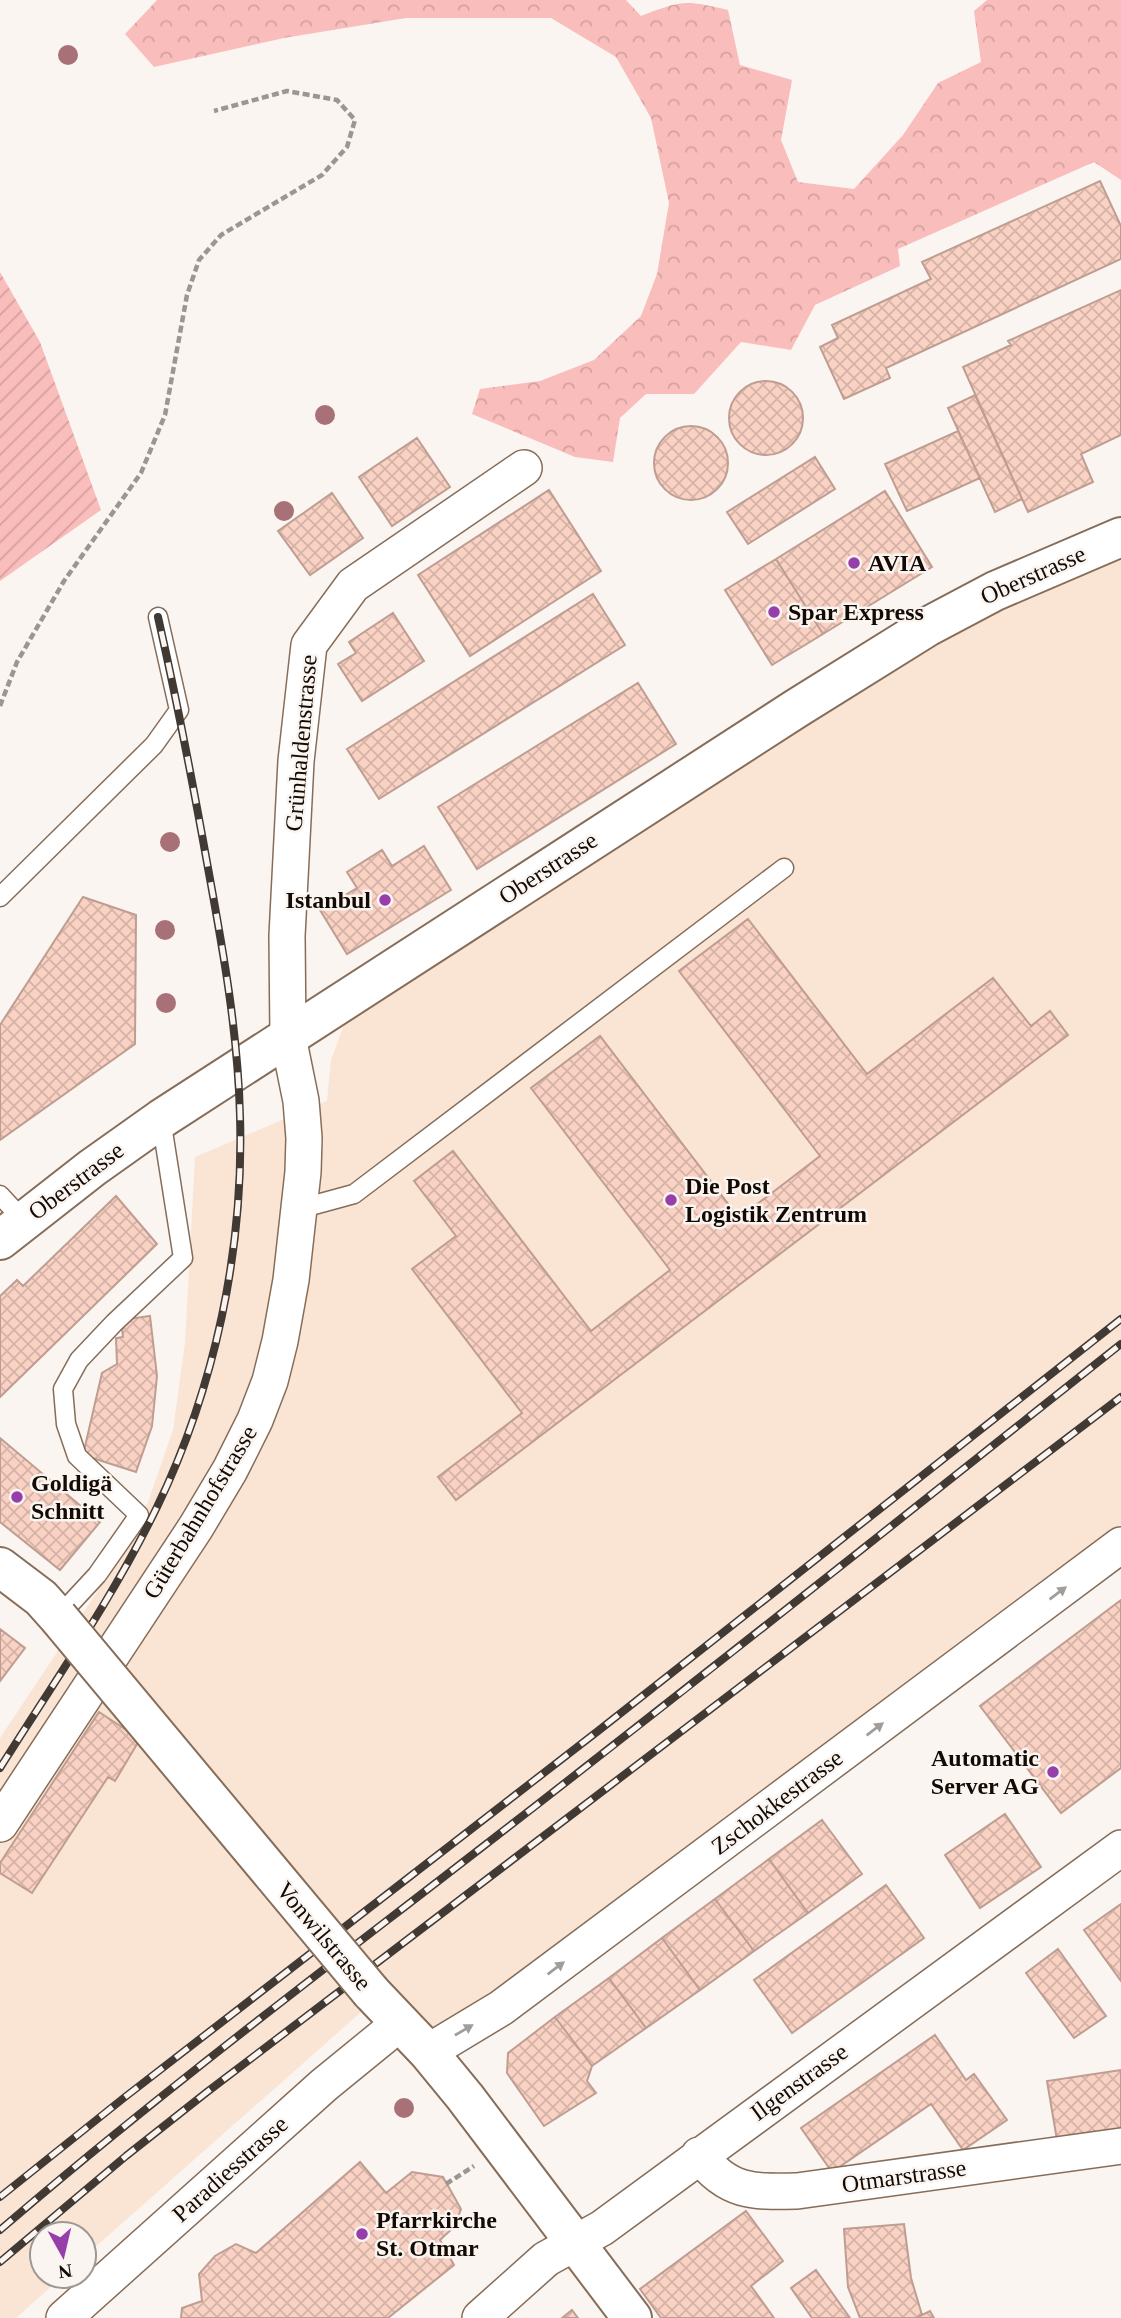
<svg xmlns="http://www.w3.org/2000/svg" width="1121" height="2318" viewBox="0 0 1121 2318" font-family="'Times New Roman',serif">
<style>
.built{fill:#fae5d4}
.forest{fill:url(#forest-crowns)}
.garden{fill:url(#garden-furrows)}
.building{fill:url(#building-cross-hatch);stroke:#bf9d91;stroke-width:2}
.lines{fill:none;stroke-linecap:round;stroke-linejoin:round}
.service-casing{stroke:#866d59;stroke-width:21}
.minor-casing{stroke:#866d59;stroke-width:38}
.tertiary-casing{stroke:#866d59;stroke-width:42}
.path{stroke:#9c9590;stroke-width:4.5;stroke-dasharray:7 3.5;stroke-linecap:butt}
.service{stroke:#fff;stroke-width:18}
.minor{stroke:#fff;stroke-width:35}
.tertiary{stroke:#fff;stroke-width:38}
.rail-casing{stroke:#413933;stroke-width:8}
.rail{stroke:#fbf5f1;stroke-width:5;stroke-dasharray:16;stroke-linecap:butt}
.tertiary-bridge-casing{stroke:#866d59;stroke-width:42;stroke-linecap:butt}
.tertiary-bridge{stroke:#fff;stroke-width:38}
.tree{fill:#a77177}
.oneway{fill:#a19d9b}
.poi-dot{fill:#963eaa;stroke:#fbf5f1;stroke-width:2.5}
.labels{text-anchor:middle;stroke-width:5;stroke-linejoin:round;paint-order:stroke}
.poi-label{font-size:24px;font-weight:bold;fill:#130a04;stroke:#fbf5f1;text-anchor:start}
.street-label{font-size:24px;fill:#130a04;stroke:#fbf5f1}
</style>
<defs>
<pattern id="forest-crowns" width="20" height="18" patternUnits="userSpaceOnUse" patternTransform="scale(1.75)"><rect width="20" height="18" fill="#f9bdbb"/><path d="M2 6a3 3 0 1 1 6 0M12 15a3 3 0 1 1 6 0" fill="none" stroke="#d5a19f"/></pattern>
<pattern id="garden-furrows" width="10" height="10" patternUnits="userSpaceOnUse" patternTransform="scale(1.75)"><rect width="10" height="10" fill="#f9bdbb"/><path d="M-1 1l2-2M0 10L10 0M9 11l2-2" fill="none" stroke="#d5a19f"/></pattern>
<pattern id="building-cross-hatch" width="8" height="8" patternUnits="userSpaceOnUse" patternTransform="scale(1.75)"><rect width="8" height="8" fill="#fad2c4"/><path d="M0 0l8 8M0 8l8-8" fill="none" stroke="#d5b3a7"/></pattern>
</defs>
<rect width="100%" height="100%" fill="#fbf5f1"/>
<path class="built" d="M1121,537V1545L446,2040L376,1999L84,2257V2234H42V2276H63L16,2318H0V1738L103,1583L148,1502L173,1430L185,1342L195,1157L327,1101L331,1060L356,992L539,874Z"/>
<path class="forest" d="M157,0H626L641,16C684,0 683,0 728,10L740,65L792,80L781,140L798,182L854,189L903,135L938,83L981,62L974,11L987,0H1121V180L1094,162L898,249L900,266L815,305L791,350L741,342L694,394H646L620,418L613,462L575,457L472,414L480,389L540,381L594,360L641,316L657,274L669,203L651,118L616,57L551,18H406L284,38L154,67L125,34Z"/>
<path class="garden" d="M0,272L40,342L101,510L0,581Z"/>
<path class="building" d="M1100,181L1121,226V259L886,368L890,378L844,399L820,347L838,338L832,325L931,279L922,262Z
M1121,290V435L1081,454L1093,482L1028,512L963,367L1011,345L1008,341Z
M729 418a37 37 0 1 1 74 0a37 37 0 1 1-74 0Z
M975,395L1022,499L995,512L948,408Z
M654 463a37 37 0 1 1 74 0a37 37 0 1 1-74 0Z
M958,431L980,478L907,511L885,464Z
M417,438L450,487L392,526L359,477Z
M815,457L835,489L748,544L727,512Z
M549,490L601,571L470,656L418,575Z
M885,491L932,567L823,634L776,559Z
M332,493L363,538L310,575L278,531Z
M776,559L823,634L772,665L725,590Z
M593,594L625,645L379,799L347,749Z
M393,613L424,661L362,701L338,664L356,653L349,642Z
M638,683L676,744L477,869L438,807Z
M424,846L451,890L347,954L320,910L357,888L347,872L382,850L392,866Z
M83,897L136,915L135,1044L0,1140V1025Z
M748,919L867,1074L993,978L1031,1026L1050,1011L1068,1035L456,1500L438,1477L522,1413L412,1269L456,1236L414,1181L453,1151L591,1331L670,1270L531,1088L600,1036L739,1218L820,1156L679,971Z
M116,1196L157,1244L0,1397V1296L17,1280L23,1286Z
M150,1316L157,1376L152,1426L136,1472L83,1455L102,1373L117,1364L116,1338L123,1337L121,1320Z
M0,1438L100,1522L60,1570L0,1522Z
M1121,1600V1768L1061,1813L980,1706Z
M0,1629L25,1648L0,1681Z
M99,1712L140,1739L115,1781L108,1777L32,1893L0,1873V1863Z
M1005,1814L1041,1867L980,1908L945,1855Z
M822,1820L862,1874L808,1913L769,1859Z
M769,1859L808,1913L754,1951L715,1899Z
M886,1885L924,1938L792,2033L754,1980Z
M715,1899L754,1951L700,1990L662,1938Z
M1121,1904V1981L1084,1930Z
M662,1938L700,1990L646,2028L609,1978Z
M1058,1949L1106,2016L1074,2038L1026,1973Z
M609,1978L646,2028L592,2066L555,2017Z
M555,2017L592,2066L587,2081L596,2093L544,2126L507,2073L508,2053Z
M935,2035L966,2080L974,2074L1007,2120L963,2150L931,2104L832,2172L801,2128Z
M1121,2070V2130L1057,2140L1047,2081Z
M360,2162L386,2193L412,2172L443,2177L461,2209L454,2227L440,2240L454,2265L388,2318H181L182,2308L202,2301L199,2274L215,2256L236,2244L256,2253Z
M746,2211L783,2261L751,2286L774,2318H661L640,2289Z
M904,2224L911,2278L922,2315L916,2318H860L848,2287L844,2229Z
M816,2270L850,2318H812L791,2288Z
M572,2310L578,2318H562Z
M930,2311L934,2318H916Z"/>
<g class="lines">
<defs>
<path id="service" d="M0,897L154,745L179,710L158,617
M0,1195L24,1221
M299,1209L354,1194L784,868
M58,1617L97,1575L139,1515L77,1456L66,1424L63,1389L79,1360L114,1323L183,1258L161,1119"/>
<path id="minor" d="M0,1824L196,1527L230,1470L255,1420L270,1381L280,1341L291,1280L303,1172L304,1138L301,1101L288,1037L287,936L296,761L309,645L353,585L524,468
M428,2052L501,2008L1121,1545
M699,2155C728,2193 753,2192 797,2191L1121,2146
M64,2318L324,2085L400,2023
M480,2318L546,2259L602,2228L1121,1848"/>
<path id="tertiary" d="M0,1240L92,1168L161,1119L797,708L927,627L995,591L1121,537
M0,1567L41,1598L58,1617
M371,1992L428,2052L465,2097L632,2318"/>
</defs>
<use href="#service" class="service-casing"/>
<use href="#minor" class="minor-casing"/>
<use href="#tertiary" class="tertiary-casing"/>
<path class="path" d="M0,706L17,662L64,581L141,473L165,415L187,295L199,260L221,235L322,175L347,147L355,120L337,100L287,91L214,111
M446,2184L474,2166"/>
<use href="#service" class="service"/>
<use href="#minor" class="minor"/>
<use href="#tertiary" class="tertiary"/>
<defs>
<path id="rail" d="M0,1768C54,1682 113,1598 157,1507C215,1387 244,1250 240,1116C238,1033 223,950 208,868C193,784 177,701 158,617
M0,2197L125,2097L598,1731L1121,1319
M0,2230C152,2099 313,1978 472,1855C690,1687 905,1515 1121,1344
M0,2262L126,2156L207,2092L1121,1397"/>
</defs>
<use href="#rail" class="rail-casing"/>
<use href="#rail" class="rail"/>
<defs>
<path id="tertiary-bridge" d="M58,1617L371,1992"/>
</defs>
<use href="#tertiary-bridge" class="tertiary-bridge-casing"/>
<use href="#tertiary-bridge" class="tertiary-bridge"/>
</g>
<g class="tree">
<circle cx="68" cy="55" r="10"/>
<circle cx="325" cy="415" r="10"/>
<circle cx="284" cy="511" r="10"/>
<circle cx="170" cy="842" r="10"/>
<circle cx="165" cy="930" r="10"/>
<circle cx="166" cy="1003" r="10"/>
<circle cx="404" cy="2108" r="10"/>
</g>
<defs><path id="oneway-solid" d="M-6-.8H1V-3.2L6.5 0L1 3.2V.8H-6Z" transform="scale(1.75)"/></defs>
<g class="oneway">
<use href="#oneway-solid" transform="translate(1058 1593) rotate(-37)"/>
<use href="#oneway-solid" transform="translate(875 1729) rotate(-37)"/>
<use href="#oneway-solid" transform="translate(556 1968) rotate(-37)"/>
<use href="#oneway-solid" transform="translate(464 2030) rotate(-30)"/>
</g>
<g class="poi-dot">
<circle cx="854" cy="563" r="7"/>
<circle cx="774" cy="612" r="7"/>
<circle cx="385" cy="900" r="7"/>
<circle cx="671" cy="1200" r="7"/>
<circle cx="17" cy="1497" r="7"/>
<circle cx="1053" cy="1772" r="7"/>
<circle cx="362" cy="2234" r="7"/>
</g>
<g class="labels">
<g class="poi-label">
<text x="868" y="571">AVIA</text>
<text x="788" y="620">Spar Express</text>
<text x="371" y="908" text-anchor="end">Istanbul</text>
<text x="685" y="1194">Die Post<tspan x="685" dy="28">Logistik Zentrum</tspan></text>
<text x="31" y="1491">Goldigä<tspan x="31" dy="28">Schnitt</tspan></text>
<text x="1039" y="1766" text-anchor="end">Automatic<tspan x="1039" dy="28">Server AG</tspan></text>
<text x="376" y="2228">Pfarrkirche<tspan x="376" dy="28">St. Otmar</tspan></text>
</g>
<g class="street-label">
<text transform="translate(1033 575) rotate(-24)" y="8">Oberstrasse</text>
<text transform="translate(301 743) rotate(-85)" y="8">Grünhaldenstrasse</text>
<text transform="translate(548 868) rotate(-33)" y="8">Oberstrasse</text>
<text transform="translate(76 1181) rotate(-37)" y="8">Oberstrasse</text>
<text transform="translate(200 1512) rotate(-59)" y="8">Güterbahnhofstrasse</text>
<text transform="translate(777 1802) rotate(-37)" y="8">Zschokkestrasse</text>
<text transform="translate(324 1936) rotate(50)" y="8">Vonwilstrasse</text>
<text transform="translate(799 2082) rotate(-36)" y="8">Ilgenstrasse</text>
<text transform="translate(230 2169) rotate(-42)" y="8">Paradiesstrasse</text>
<text transform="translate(904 2176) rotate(-8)" y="8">Otmarstrasse</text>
</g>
</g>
<g transform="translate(63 2255) rotate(172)"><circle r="33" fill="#fbf5f1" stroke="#9e9792" stroke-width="2"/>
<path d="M0-5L12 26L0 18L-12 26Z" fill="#963eaa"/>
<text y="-10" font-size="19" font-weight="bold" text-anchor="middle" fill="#130a04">N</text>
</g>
</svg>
